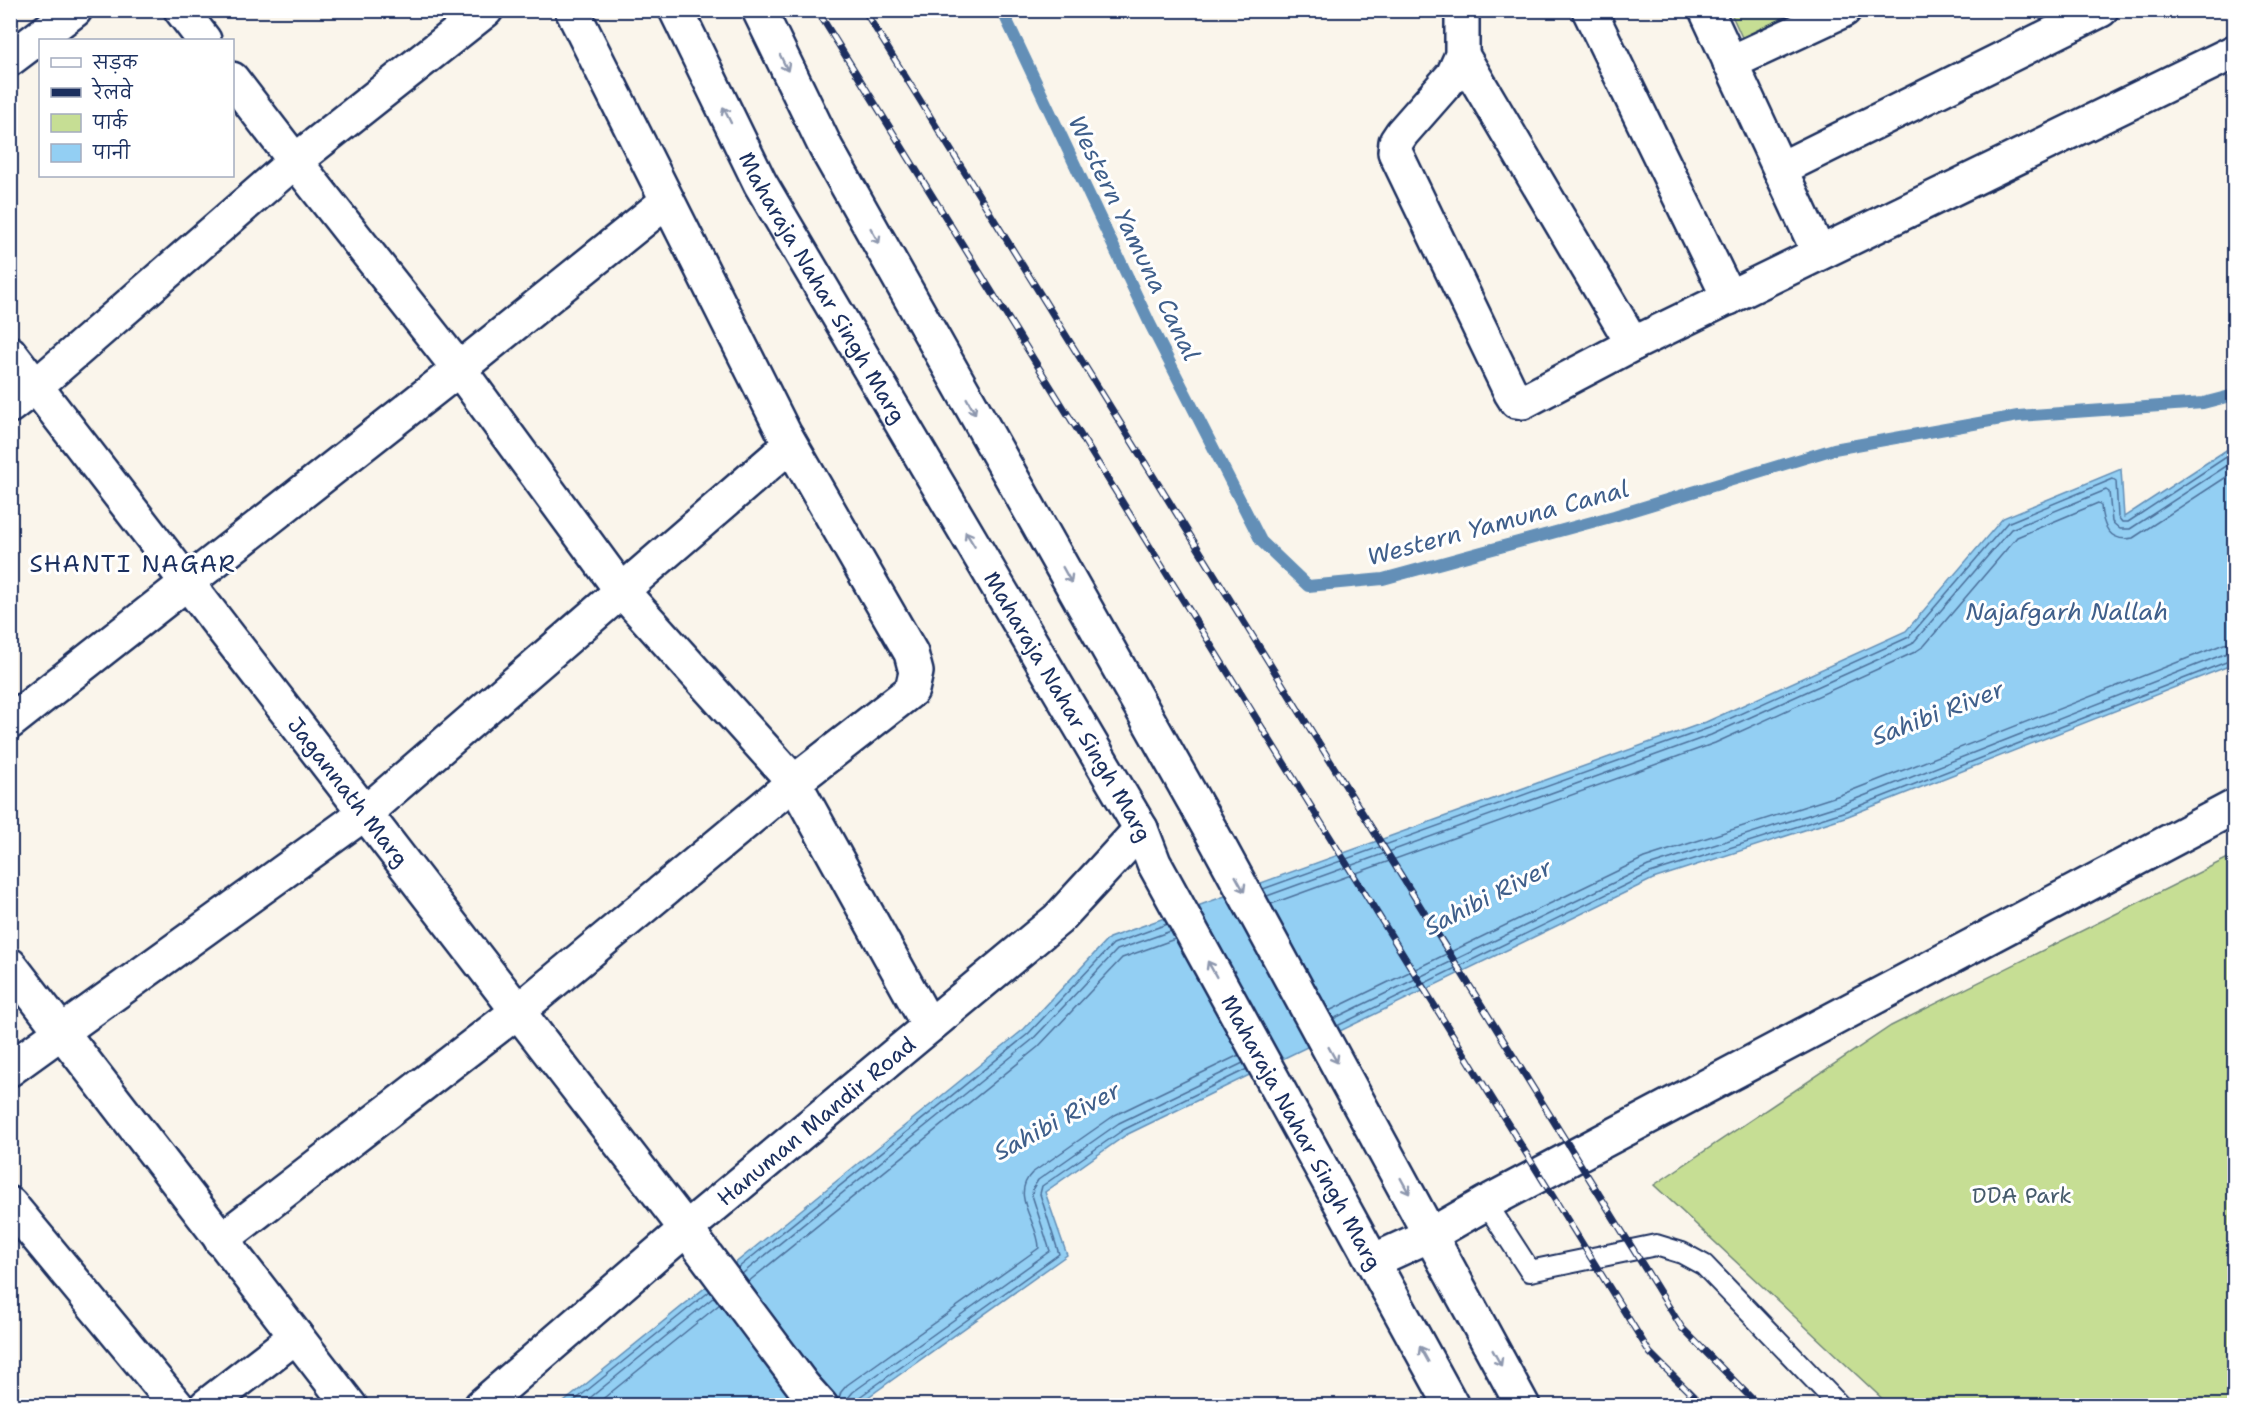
<svg xmlns="http://www.w3.org/2000/svg" width="2245" height="1416" viewBox="0 0 2245 1416" font-family="'Shantell Sans','Playpen Sans Deva',sans-serif">
<style>
.green{fill:#c6de94;stroke:#708679;stroke-width:1.5}
.water{fill:#93cff3;stroke:#638fb7;stroke-width:1.5}
.lines{fill:none;stroke-linecap:round;stroke-linejoin:round}
.shore{stroke:#4b6f9a;stroke-width:1.5}
.stream{stroke:#638fb7;stroke-width:12}
.service-casing{stroke:#1b2f5e;stroke-width:24}
.minor-casing{stroke:#1b2f5e;stroke-width:38}
.tertiary-casing{stroke:#1b2f5e;stroke-width:38}
.secondary-casing{stroke:#1b2f5e;stroke-width:38}
.service{stroke:#fff;stroke-width:20}
.minor{stroke:#fff;stroke-width:33}
.tertiary{stroke:#fff;stroke-width:33}
.secondary{stroke:#fff;stroke-width:33}
.rail-casing{stroke:#1b2f5e;stroke-width:7}
.rail{stroke:#fff;stroke-width:4.5;stroke-dasharray:14;stroke-linecap:butt}
.oneway{stroke:#8d97ae}
.labels{text-anchor:middle;stroke-width:6;stroke-linejoin:round;paint-order:stroke}
.street-label{font-size:22px;fill:#1b2f5e;stroke:#fff}
.park-label{font-size:22px;fill:#465b6c;stroke:#fff}
.water-label{font-size:24px;font-style:italic;fill:#3f5f8b;stroke:#fff}
.neighbourhood-label{font-size:24px;letter-spacing:1.5px;fill:#1b2f5e;stroke:#fff}
</style>
<rect width="100%" height="100%" fill="#faf5eb"/>
<filter id="ink" filterUnits="userSpaceOnUse"><feTurbulence type="fractalNoise" baseFrequency=".0167" numOctaves="2"/><feDisplacementMap in="SourceGraphic" scale="12" xChannelSelector="R" yChannelSelector="G"/><feConvolveMatrix kernelMatrix="1 2 1 2 8 2 1 2 1" color-interpolation-filters="sRGB"/></filter>
<g filter="url(#ink)">
<path class="green" d="M1730,11H1819L1745,44Z
M2234,855V1405H1889L1654,1185L1891,1026Z"/>
<path class="water" d="M2234,445V664L1848,816L1653,879L1126,1135L1045,1192L1067,1255L857,1405L559,1406L1024,1029L1109,938L1706,722L1906,631L2003,518L2121,469L2124,517Z"/>
<g class="lines">
<path class="shore" d="M1263,889L1709,728L1909,637L2007,523L2113,479L2116,481L2118,517L2122,522H2128L2234,452
M1267,896L1711,735L1912,644L2011,529L2106,490L2109,492L2112,522L2120,529H2130L2234,461
M1271,904L1715,743L1915,652L1924,646L2017,537L2098,503L2101,505C2102,525 2109,543 2133,538L2234,472
M1329,1011L1644,858L1840,795L2224,644L2234,643
M1333,1019L1648,866L1843,804L2227,653L2234,652
M1337,1026L1650,873L1846,811L2234,659
M738,1268L1028,1034L1113,944L1167,924
M742,1274L1032,1040L1117,950L1171,931
M748,1282L1038,1047L1122,958L1175,939
M838,1401L841,1392L847,1385L1039,1248C1039,1223 1009,1196 1032,1173L1115,1115L1239,1055
M568,1406L710,1291
M580,1406L714,1297
M594,1406L720,1304
M847,1406L848,1398L853,1392L1050,1251L1032,1195L1033,1188L1038,1180L1119,1123L1243,1063
M855,1406L858,1398L1059,1254L1040,1194L1042,1186L1123,1130L1247,1069"/>
<path class="stream" d="M1002,10L1150,324L1261,541L1308,586L1383,579L1614,516L1834,449L2018,416L2203,403L2234,395"/>
<defs>
<path id="service" d="M1486,1203L1530,1271L1656,1245L1682,1253L1704,1265L1840,1406"/>
<g id="minor">
<path d="M181,10L204,40"/>
<path d="M1462,10V55L1453,75L1402,133L1396,142L1395,152L1511,393L1516,401L1523,402L1633,344L2234,52"/>
<path d="M1589,10L1729,298"/>
<path d="M1706,10L1819,253"/>
<path d="M1462,55L1633,344"/>
<path d="M10,59L75,10"/>
<path d="M1730,63L1844,10"/>
<path d="M232,79L295,161L459,369L621,590L794,782L929,1026"/>
<path d="M1780,169L2101,10"/>
<path id="s1" d="M10,353L686,1229L804,1387L821,1406"/>
<path d="M10,406L36,386L295,161L486,10"/>
<path d="M10,722L459,369L667,201"/>
<path d="M10,965L350,1406"/>
<path d="M10,1069L365,813L790,445L572,10"/>
<path d="M10,1204L177,1406"/>
<path d="M221,1240L518,1011L794,782L912,690L916,672L911,653L787,438"/>
<path d="M1373,1261L1432,1234L1486,1203L2234,807"/>
<path d="M206,1406L296,1336"/>
</g>
<g id="tertiary">
<path id="s2" d="M481,1406L686,1229L1058,919L1141,829"/>
</g>
<g id="secondary">
<path id="s3" d="M676,10L760,183L1141,829L1154,863L1452,1406"/>
<path d="M759,10L826,148L1212,833L1523,1406"/>
</g>
</defs>
<use href="#service" class="service-casing"/>
<use href="#minor" class="minor-casing"/>
<use href="#tertiary" class="tertiary-casing"/>
<use href="#secondary" class="secondary-casing"/>
<use href="#service" class="service"/>
<use href="#minor" class="minor"/>
<use href="#tertiary" class="tertiary"/>
<use href="#secondary" class="secondary"/>
<defs>
<path id="rail" d="M817,10L1650,1353L1703,1406
M864,10L1682,1328L1759,1406"/>
</defs>
<use href="#rail" class="rail-casing"/>
<use href="#rail" class="rail"/>
</g>
<defs><path id="oneway-shaft" d="M-6 0H5M1.5-3L5.5 0L1.5 3" fill="none" stroke-width="1.6" stroke-linecap="round" stroke-linejoin="round" transform="scale(1.5)"/></defs>
<g class="oneway">
<use href="#oneway-shaft" transform="translate(784 63) rotate(64)"/>
<use href="#oneway-shaft" transform="translate(727 115) rotate(-116)"/>
<use href="#oneway-shaft" transform="translate(875 236) rotate(61)"/>
<use href="#oneway-shaft" transform="translate(971 406) rotate(61)"/>
<use href="#oneway-shaft" transform="translate(970 539) rotate(-121)"/>
<use href="#oneway-shaft" transform="translate(1067 575) rotate(61)"/>
<use href="#oneway-shaft" transform="translate(1240 884) rotate(61)"/>
<use href="#oneway-shaft" transform="translate(1212 969) rotate(-119)"/>
<use href="#oneway-shaft" transform="translate(1333 1055) rotate(61)"/>
<use href="#oneway-shaft" transform="translate(1405 1186) rotate(61)"/>
<use href="#oneway-shaft" transform="translate(1424 1354) rotate(-119)"/>
<use href="#oneway-shaft" transform="translate(1497 1358) rotate(61)"/>
</g>
</g>
<g class="labels">
<g class="street-label">
<text dy="8" stroke="none"><textPath href="#s3" startOffset="314">Maharaja Nahar Singh Marg</textPath></text>
<text dy="8" stroke="none"><textPath href="#s3" startOffset="800">Maharaja Nahar Singh Marg</textPath></text>
<text dy="8" stroke="none"><textPath href="#s1" startOffset="554">Jagannath Marg</textPath></text>
<text dy="8" stroke="none"><textPath href="#s2" startOffset="440">Hanuman Mandir Road</textPath></text>
<text dy="8" stroke="none"><textPath href="#s3" startOffset="1286">Maharaja Nahar Singh Marg</textPath></text>
</g>
<g class="park-label">
<text x="2022" y="1203">DDA Park</text>
</g>
<g class="water-label">
<text transform="translate(1134 238) rotate(64)" y="8">Western Yamuna Canal</text>
<text transform="translate(1498 523) rotate(-15)" y="8">Western Yamuna Canal</text>
<text x="2067" y="620">Najafgarh Nallah</text>
<text transform="translate(1938 713) rotate(-21)" y="8">Sahibi River</text>
<text transform="translate(1488 897) rotate(-27)" y="8">Sahibi River</text>
<text transform="translate(1057 1121) rotate(-28)" y="8">Sahibi River</text>
</g>
<g class="neighbourhood-label">
<text x="133" y="572">SHANTI NAGAR</text>
</g>
</g>
<rect width="2245" height="1416" fill="none" stroke="#fff" stroke-width="36"/>
<rect x="18" y="18" width="2209" height="1380" fill="none" stroke="#1b2f5e" stroke-width="2" filter="url(#ink)"/>
<rect x="39" y="39" width="195" height="138" fill="#ffffff" stroke="#a4acbf" stroke-width="1.5"/>
<rect x="51" y="58" width="30" height="9" fill="#ffffff" stroke="#a4acbf" stroke-width="1.5"/>
<text x="93" y="69" font-size="18" fill="#1b2f5e">सड़क</text>
<rect x="51" y="88" width="30" height="9" fill="#1b2f5e" stroke="#a4acbf" stroke-width="1.5"/>
<text x="93" y="99" font-size="18" fill="#1b2f5e">रेलवे</text>
<rect x="51" y="114" width="30" height="18" fill="#c6de94" stroke="#a4acbf" stroke-width="1.5"/>
<text x="93" y="129" font-size="18" fill="#1b2f5e">पार्क</text>
<rect x="51" y="144" width="30" height="18" fill="#93cff3" stroke="#a4acbf" stroke-width="1.5"/>
<text x="93" y="159" font-size="18" fill="#1b2f5e">पानी</text>
</svg>
